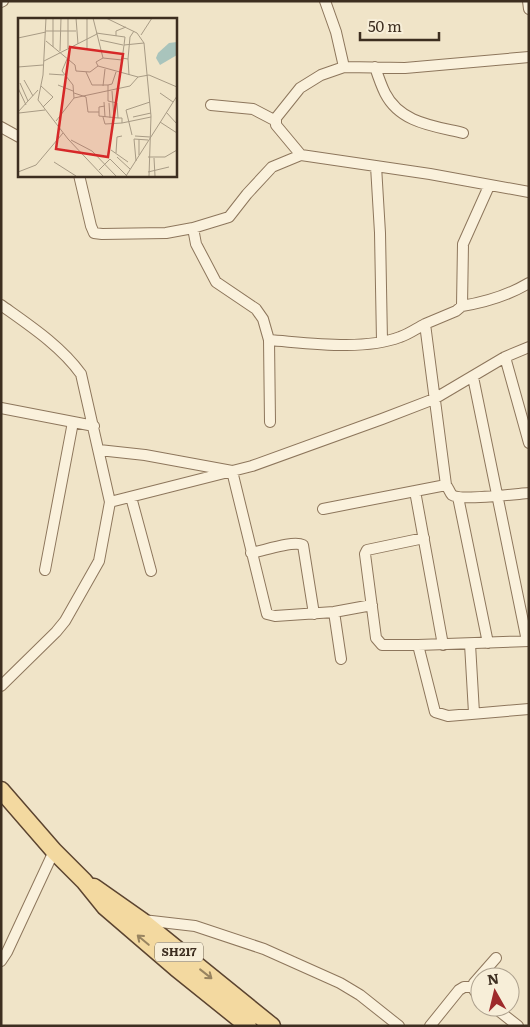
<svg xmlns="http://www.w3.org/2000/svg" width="530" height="1027" viewBox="0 0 530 1027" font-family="Literata,serif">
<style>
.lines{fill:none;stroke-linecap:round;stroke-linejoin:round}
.street-casing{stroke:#8d765c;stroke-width:12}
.primary-casing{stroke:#5b4430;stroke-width:19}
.street{stroke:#faf1dc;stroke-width:10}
.primary{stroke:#f3d9a0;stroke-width:16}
.oneway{stroke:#988460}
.labels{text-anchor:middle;stroke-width:4;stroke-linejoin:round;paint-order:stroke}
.shield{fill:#f7eed8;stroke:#756857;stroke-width:1}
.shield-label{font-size:12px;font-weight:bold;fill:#3d2e20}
.inset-road{fill:none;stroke:#a89b85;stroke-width:1}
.view{fill:#d62828;fill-opacity:0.15;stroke:#d62828;stroke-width:2.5}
.inset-edge{fill:none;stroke:#3d2e20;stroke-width:2.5}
</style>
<rect width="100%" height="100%" fill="#f0e4c8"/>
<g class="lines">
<defs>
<path id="street" d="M528,1L529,9
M1,2L3,1
M344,67L405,68L529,57
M375,67C378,76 381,85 385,93C400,123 434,126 463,133
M211,105L253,109L276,121
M1,127L19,137
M301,155L276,125V118L300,88L321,75L344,67L336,32L325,1
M376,166L380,233L382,341
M79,175L91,226L94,233L102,234L166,233L193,228L229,217L247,194L272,167L301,155L430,174L529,192
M489,186L463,244L462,306L456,311L425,324L446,485C448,487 450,493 452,495C460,501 516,494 529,493
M193,228L196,244L216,282L256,309L263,319L269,340C309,343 363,351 400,337C409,334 417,328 425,324
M1,305C29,325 61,346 81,374L110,502
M462,306C487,302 507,296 529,283
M269,340L270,422
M505,357L529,443
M473,377L527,641
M1,408L94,426
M99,450L145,455L232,471L267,614L275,616L334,612L372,605
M415,491L443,645
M131,497L151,571
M458,497L488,643
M323,509L446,485
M424,538L367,550L365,554L376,638L382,645H418L529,641
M251,553C263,551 293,540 303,545L314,614
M45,570L73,422
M334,612L341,659
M470,644L474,713
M418,645L435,712L448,716L529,709
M1,686L56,632L65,621L99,561L110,502L252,466L382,419L434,399L505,357L529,347
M143,920L195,926L264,949L340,983L360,995L399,1026
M1,961L7,952L54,851
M480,996C475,992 472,989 474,983L496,958
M494,1007L518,1026
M430,1026L459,990L464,987H473"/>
<path id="primary" d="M1,790L54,851L84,881L105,907L176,968L248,1026
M94,887L141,920L272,1026"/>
</defs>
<use href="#street" class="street-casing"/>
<use href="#primary" class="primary-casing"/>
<use href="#street" class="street"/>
<use href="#primary" class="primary"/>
</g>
<defs><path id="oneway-shaft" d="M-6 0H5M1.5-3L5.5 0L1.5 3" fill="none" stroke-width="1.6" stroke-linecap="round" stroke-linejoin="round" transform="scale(1.25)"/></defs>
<g class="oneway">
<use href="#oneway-shaft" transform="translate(143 940) rotate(-140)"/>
<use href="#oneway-shaft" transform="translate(206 974) rotate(38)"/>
</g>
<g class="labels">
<rect class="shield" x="155" y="942.5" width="48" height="19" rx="4"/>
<g class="shield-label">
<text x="179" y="956">SH217</text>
</g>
</g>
<g transform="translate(18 18)">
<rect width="159" height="159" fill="#f0e4c8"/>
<path d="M159,24V37L142,47L138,40L140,35L151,25Z" fill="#a9c4bc"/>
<path class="inset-road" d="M28,0L25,57L20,82L50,121L85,158M58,0L60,26M69,0V31M88,0L119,15L126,25L133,98L131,158M28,13H58M78,15L107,19L106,27L126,25M79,16L85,40L78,44L80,48M123,17L134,0M98,18V13L108,9M0,20L28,14M82,22L105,27M28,23L57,47L58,53L72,54L80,48L120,59L131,57L159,69M35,29V0M50,30V0M42,33L43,0M85,40L104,42L106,27M104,40L110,41L111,57M49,41L44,53L55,67L56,80M110,41L112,19L116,13M26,43L79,16L75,0M0,49L25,47M68,54L74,67H90M98,54L94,66L90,67V83L99,85L100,100H104V105L133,99M31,56L46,57M6,62L15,78M2,65L10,83M40,67L55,73M23,68L35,79L25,89M85,68L87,51M0,70L8,87M94,73L96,100M56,75L68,79L70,94H81M142,75L155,84M86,84L87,99M91,85L92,100M87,88L81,89V98L100,100M0,94L20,72M148,94L159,106M1,95L27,92M85,99L87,106L104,105M115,99L133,95M38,103L56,80L112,68L120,59M142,104L159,115M114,117L108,92L132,84M117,118L132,119M121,121V137M53,122L74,133L98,158M93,132L110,144M98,135L99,119L104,118M99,139L112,151M130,139H147L159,132M136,140L137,158M118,143L116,121L130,122M36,144L58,158M81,152L92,141L109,158M0,154L18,147L45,115M130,154L151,149M108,158L159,78"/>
<path class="view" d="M52,29L105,36L90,139L38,131Z"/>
<rect width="159" height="159" class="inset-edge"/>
</g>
<rect width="530" height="1027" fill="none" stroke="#3d2e20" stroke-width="5"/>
<g transform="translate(495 992) rotate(352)"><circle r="24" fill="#f7eed8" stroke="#ada18e"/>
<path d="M0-4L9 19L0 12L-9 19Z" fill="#9e2a2b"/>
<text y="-8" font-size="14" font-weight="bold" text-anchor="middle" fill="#3d2e20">N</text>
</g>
<path d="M360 32v8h79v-8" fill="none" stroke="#3d2e20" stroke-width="2.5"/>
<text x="368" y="32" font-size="15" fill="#3d2e20" stroke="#f7eed8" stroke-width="4" paint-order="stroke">50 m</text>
</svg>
